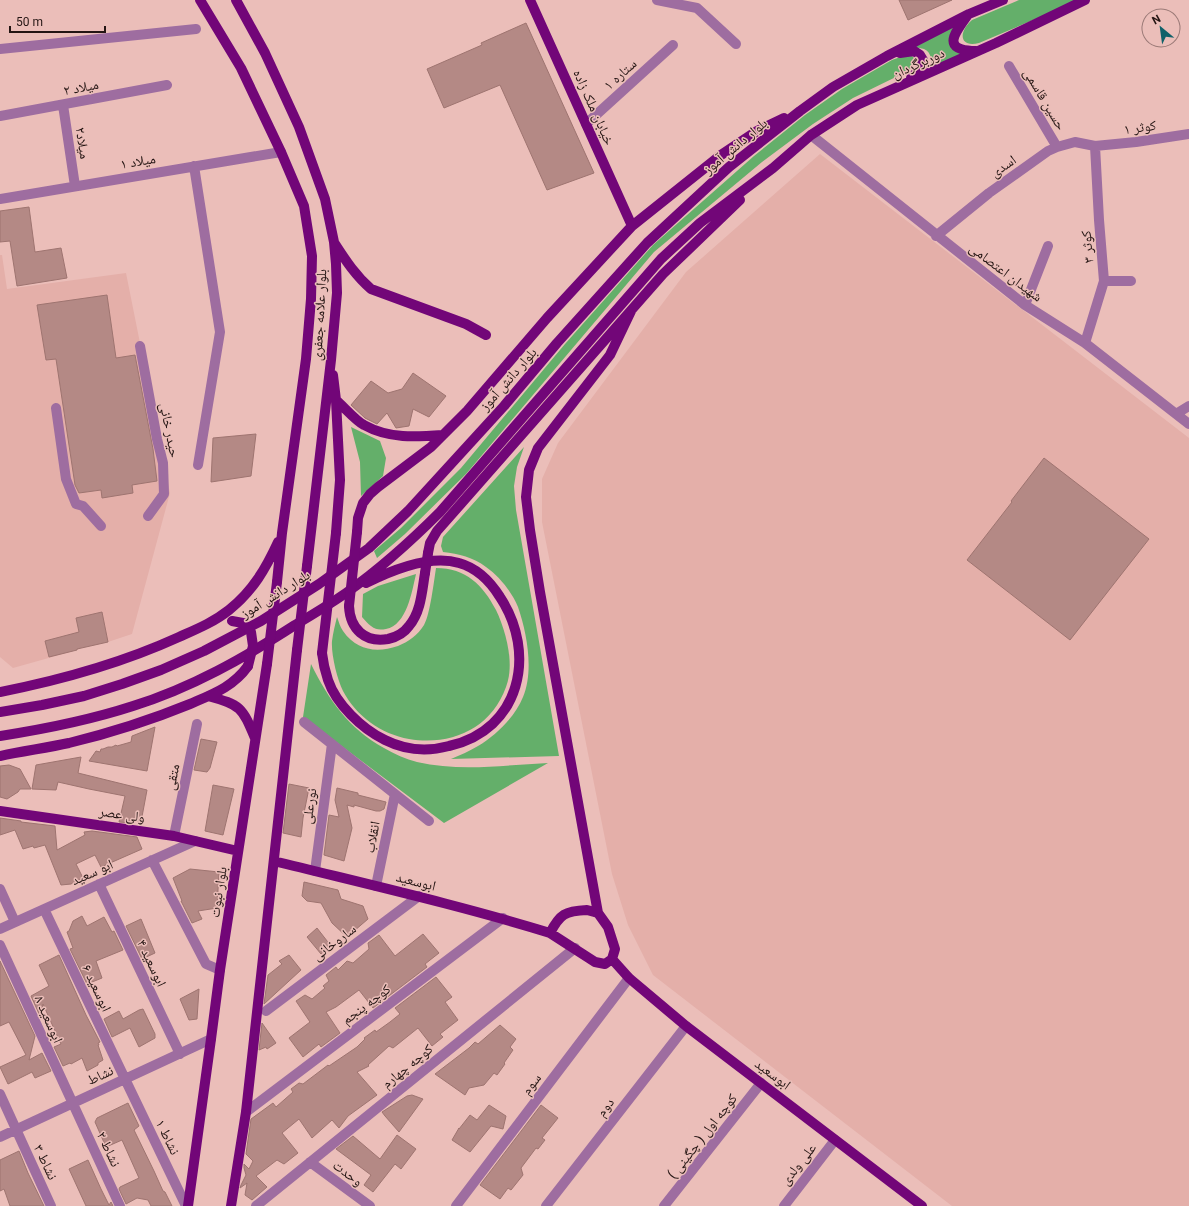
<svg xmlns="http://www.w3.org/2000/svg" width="1189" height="1206" viewBox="0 0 1189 1206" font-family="Roboto,'Noto Naskh Arabic',sans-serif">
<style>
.built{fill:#e4afa9}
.green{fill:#64af6a}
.building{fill:#b48985;stroke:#9e7470}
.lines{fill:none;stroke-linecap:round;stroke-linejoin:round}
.minor{stroke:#9e6da0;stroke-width:10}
.major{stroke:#720678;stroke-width:10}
.major-bridge{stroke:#720678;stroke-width:10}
.labels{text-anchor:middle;stroke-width:3;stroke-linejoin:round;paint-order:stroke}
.street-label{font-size:14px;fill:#241513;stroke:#ebbeb9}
</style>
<rect width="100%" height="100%" fill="#ebbeb9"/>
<path class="built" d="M820,154L1189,438V1206H952L653,975L628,925L612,874L542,522V479L558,443L686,272Z
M0,255H2L7,289L126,273L170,493L132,634L108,642L82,647L77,650L13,668L0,657Z"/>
<path class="green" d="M1019,0H1080L979,43C958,48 959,31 972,20Z
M954,26L949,38L965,54L931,69C933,49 925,47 908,48Z
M911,55L916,60L914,66L904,73L853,98L813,124L762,162L654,252L466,474L405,534L377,558L374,551L401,528L461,468L565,344L653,245L754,156L805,115L842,89L892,60L903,56Z
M351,427L380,441L386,458L383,476L361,496L360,462Z
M524,447L517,467L514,486L516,510L559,756L451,759C460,755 470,751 478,746C496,735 515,717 523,697C534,671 527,633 518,607C512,592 499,576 486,567C473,557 459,554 443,552L441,546L443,537Z
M436,568C466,568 483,585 496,610C506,631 515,664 506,687C491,729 451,746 409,739C381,734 356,716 343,691C337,679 331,654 332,641C333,633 335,625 337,617C339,622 340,627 343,631C357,651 377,653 398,646C408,642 418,635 424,625C430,615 434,581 436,568Z
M416,574C412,591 407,625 386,629C380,630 376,630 371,626C368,624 365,620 362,617L363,594L378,586Z
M311,664C329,700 348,728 384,748C394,754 406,759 417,762C460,772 505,765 548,763L444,823L303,717Z"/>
<path class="building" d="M899,0H952L908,20Z
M526,23L594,173L547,190L500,85L444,108L427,69L482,45L481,43Z
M29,207L35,252L61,248L67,278L17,286L10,241L0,242V211Z
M107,295L116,358L135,355L153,449L157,481L132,485L133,493L102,498L101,490L79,493L75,485L56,359L46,360L37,305Z
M413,373L446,396L429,417L413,409L409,426L396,428L387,413L377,424L365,418L351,405L371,381L388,393L402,389Z
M256,434L251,476L211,482L213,438Z
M1044,458L1149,539L1070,640L967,560L1012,502L1011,501Z
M102,612L108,642L77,649V650L49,657L45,641L79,632L76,618Z
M155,727L147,771L89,761L96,751L100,752L101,749H103L108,747H112L116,745L117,746L131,742L132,736Z
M201,739L217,742L210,768L207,772L194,770Z
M81,757L78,773L147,790L141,822L130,820L132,823L119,822L125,796L89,789L58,782L56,790L32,789L36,765Z
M9,765L20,769L31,789H20L18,792L7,799L0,797V766Z
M289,784L309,788L303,818L301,837L283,833Z
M213,785L234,789L223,835L205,831Z
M337,788L358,793V795L386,802L384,809L380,811H376L354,805V807L347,805L352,828L344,861L324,855L329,815L339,817L335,800Z
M0,818L21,821V822L55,826L57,850L85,835L84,832L92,831L137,837L142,849L101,867L95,855L76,864L83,878L71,884L61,885L45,845L34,848L33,846L23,849L15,830L0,835Z
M190,869L219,872L217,908L198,911L202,919L192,923L181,901H182L173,878Z
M304,882L338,890L341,899L363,906L368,919L347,937L332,923L321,903L307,901L302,896Z
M82,916L87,926L104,917L112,932L114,931L123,950L96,961L102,978L87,984L70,949L73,948L67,932L69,931L73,921Z
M141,919L155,953L142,959L126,926Z
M317,928L331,946L321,954L307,937Z
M423,934L439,953L425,964L427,967L373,1008L359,990L336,1007L326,1012L340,1033L321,1047L319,1044L303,1057L289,1038L310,1022L296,1001L305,995L312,999L325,988L323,986L329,981L326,975L336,967L338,970L347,961L353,963L369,949L368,943L379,935L395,956Z
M59,955L86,1015L100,1042L98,1043L99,1045H98L103,1060L98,1063V1065L87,1071L82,1058L71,1064L70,1063L63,1066L54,1047L61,1044L55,1031L43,1004L40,1016L31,996L49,986L39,965Z
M289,955L301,970L264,1004L268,975L282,964L279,961Z
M0,961L35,1036L29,1060L42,1053L51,1071L35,1078L32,1072L8,1084L0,1067L26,1055L9,1022L0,1026Z
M436,977L452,997L445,1002L458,1020L440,1034L443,1037L432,1046L418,1028L393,1048L389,1046L368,1065L369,1066L357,1072L377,1095L348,1116L339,1128L332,1120L312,1138L299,1119L282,1133L298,1153L284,1164L277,1160L256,1176L267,1187L252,1200L245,1195L247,1183L240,1188L241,1185L246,1175L244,1168V1164L249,1169L253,1161L246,1154L251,1119L273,1103L276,1107L293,1092L291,1089L299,1083L303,1084L328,1065L329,1066L357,1047L365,1039L364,1038L375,1030L376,1032L390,1022L400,1014L395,1008Z
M199,989L197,1019L189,1020L180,999Z
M143,1009L155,1034V1038L139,1047L130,1028L112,1037L104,1019L119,1011L123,1019L139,1010Z
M262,1023L276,1043L267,1049L266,1047L259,1050Z
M500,1025L516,1039L510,1047L513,1050L504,1063L505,1064L497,1075L494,1073L484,1085L469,1088L465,1095L435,1074L469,1048L475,1042L478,1044Z
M412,1095L423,1099L399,1132L385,1116L382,1112L407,1096Z
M128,1103L139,1126L134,1130L154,1171L163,1191L165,1192L172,1206H151L148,1200L137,1198L126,1204L119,1189L120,1187L139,1178L122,1140L106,1147L95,1122L97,1118Z
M489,1105L506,1116L503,1129L491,1126L470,1152L452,1140L459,1128V1129L470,1115L477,1120Z
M541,1105L558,1118L542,1138L545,1140L538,1149L536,1148L521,1168L523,1175L511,1190L508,1188L500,1199L480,1185Z
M397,1135L416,1149L401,1169L395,1164L373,1192L364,1185L371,1175L336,1149L353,1136L380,1159Z
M19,1151L28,1173L44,1206H10L4,1189L0,1191V1160Z
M88,1160L101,1189L109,1205L111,1202L113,1206H86L69,1169Z"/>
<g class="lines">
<path class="minor" d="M657,0L697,8L736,44
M0,49L196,29
M1009,66L1057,147
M63,105L75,186
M0,116L167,85
M586,124L673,45
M811,135L1025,305L1085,343L1189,424
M194,166L220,332L198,465
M0,199L281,152
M936,236L989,193L1048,151L1057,147L1075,142L1095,146L1136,142L1189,134
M1104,281H1131
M1025,305L1048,246
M1085,343L1104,281L1099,220L1095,146
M140,346L157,439L163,463L164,494L148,516
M56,408L66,479L76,504L83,506L101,526
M1176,414L1189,406
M304,722L429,821
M174,836L197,724
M152,860L206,964L220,970
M315,871L332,744
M99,884L180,1054
M376,886L395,794
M0,889L15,922
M44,909L125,1079L186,1206
M0,929L195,841
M0,945L120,1206
M266,1011L419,896
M0,1094L51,1206
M246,1112L503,918
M0,1137L211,1039
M310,1162L370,1206
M256,1206L575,948
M456,1206L629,978
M546,1206L686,1026
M664,1206L761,1083
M784,1206L835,1140"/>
<path class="major" d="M200,0L241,68L281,152L304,206L312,256L311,299L306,359L282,533L277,582
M236,0L265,53L299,127L325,199L334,242L336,264L337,293L331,360L307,566
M530,0L632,226
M967,16C954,34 941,50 976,51
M900,53L914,51L920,55L923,60L921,68L911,78
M335,244C346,261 356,276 371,289L466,324L486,335
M333,375L336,400L340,480L336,533
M336,400C344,407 356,421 364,425C389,439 416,437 443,435
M357,532L358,518L363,503L370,494L378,487L431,447L467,411L547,318L632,226L721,155L757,131L784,118
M428,553L430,543L437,531L663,274L740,200
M349,606C350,629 365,643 388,639C397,637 404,633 409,626C421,612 422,591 425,573
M322,653C323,662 325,671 328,680C336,704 362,729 385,740C405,750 427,752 449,746C521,730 537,653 500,597C490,581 477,568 459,563C430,554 392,570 366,583
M0,692C61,680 122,663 179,637C197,629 214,622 229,610C253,591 266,568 278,542
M208,696C241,705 242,707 255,738
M0,712L42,705L84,696L122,684L161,670L204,651L261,621L319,584L369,548L408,511L504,406L557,343L647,243L729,167L800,111L833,87L887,56L969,14L1003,0
M0,736C45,729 90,720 133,706C191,688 244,658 295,625C312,615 330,604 346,593C380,569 411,541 440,512L661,259L700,223L773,168L811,135L857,105L996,43L1085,0
M0,756C23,751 46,748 69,743C110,733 151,720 190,704C213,694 233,687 248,666
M0,811L174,836L238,851
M274,861C366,884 459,905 550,933
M587,910L598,913L608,927L615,949L612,959L605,964L595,962L550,933C560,914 565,911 587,910Z
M598,913L540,592L530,530L526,497L529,470L538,448L610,355L631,311
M612,959L629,978L686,1026L922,1206
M188,1206L211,1039L220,970L267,664
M231,1206L246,1112L297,650"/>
<path class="major-bridge" d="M425,573L428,553
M349,606L357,532
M232,621L243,623L251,632L253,646L248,666
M297,650L307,566
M322,653L336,533
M267,664L277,582"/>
</g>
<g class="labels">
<g class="street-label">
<text transform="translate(918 63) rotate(-24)" y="5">دوربرگردان</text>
<text transform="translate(620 74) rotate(-42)" y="5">ستاره ۱</text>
<text transform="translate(81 87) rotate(-11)" y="5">میلاد ۲</text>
<text transform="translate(1045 99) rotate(59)" y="5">حسین قاسمی</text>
<text transform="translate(594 107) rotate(66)" y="5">خیابان ملک زاده</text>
<text transform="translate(1140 127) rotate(-8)" y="5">کوثر ۱</text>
<text transform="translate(83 143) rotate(81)" y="5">میلاد۲</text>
<text transform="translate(735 146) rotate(-40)" y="5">بلوار دانش آموز</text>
<text transform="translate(138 161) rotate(-10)" y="5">میلاد ۱</text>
<text transform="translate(1003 166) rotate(-35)" y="5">اسدی</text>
<text transform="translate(1087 247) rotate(-95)" y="5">کوثر ۳</text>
<text transform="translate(1006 272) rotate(37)" y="5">شهیدان اعتصامی</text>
<text transform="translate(319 315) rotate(-87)" y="5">بلوار علامه جعفری</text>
<text transform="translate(508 379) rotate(-49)" y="5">بلوار دانش آموز</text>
<text transform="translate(170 430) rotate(79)" y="5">حیدر خانی</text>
<text transform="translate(275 594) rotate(-32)" y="5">بلوار دانش آموز</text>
<text transform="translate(172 777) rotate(-78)" y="5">متقی</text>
<text transform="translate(309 806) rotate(-82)" y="5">نورعلی</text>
<text transform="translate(122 814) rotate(8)" y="5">ولی عصر</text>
<text transform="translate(372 837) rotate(-79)" y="5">انقلاب</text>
<text transform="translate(92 872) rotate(-24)" y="5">ابو سعید</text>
<text transform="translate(416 881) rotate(14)" y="5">ابوسعید</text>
<text transform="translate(218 892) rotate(-81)" y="5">بلوار نبوت</text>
<text transform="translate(334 942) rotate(-37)" y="5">ساروخانی</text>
<text transform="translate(152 963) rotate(65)" y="5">ابوسعید ۴</text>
<text transform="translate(97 988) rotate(65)" y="5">ابوسعید ۶</text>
<text transform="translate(366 1004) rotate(-37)" y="5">کوچه پنجم</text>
<text transform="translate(49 1019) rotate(66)" y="5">ابوسعید ۸</text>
<text transform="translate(407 1066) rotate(-39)" y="5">کوچه چهارم</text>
<text transform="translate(773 1074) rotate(37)" y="5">ابوسعید</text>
<text transform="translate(100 1075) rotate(-25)" y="5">نشاط</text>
<text transform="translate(531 1084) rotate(-53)" y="5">سوم</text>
<text transform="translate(605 1107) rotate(-52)" y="5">دوم</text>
<text transform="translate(702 1136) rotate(-52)" y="5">کوچه اول ( چگینی )</text>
<text transform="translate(168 1137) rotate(64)" y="5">نشاط ۱</text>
<text transform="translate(109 1149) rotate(65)" y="5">نشاط ۲</text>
<text transform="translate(46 1162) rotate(65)" y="5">نشاط ۳</text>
<text transform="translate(798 1164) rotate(-52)" y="5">علی ولدی</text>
<text transform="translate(348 1173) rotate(37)" y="5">وحدت</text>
</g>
</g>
<g transform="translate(1161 28) rotate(331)"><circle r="19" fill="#ebbeb9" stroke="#9b7a77"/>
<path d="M0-3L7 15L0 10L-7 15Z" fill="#116169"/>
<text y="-6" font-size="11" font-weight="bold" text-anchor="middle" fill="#241513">N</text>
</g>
<path d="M10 26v6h95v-6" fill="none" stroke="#241513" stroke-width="2"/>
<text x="16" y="26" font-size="12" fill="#241513" stroke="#ebbeb9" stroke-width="3" paint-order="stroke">50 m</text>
</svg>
